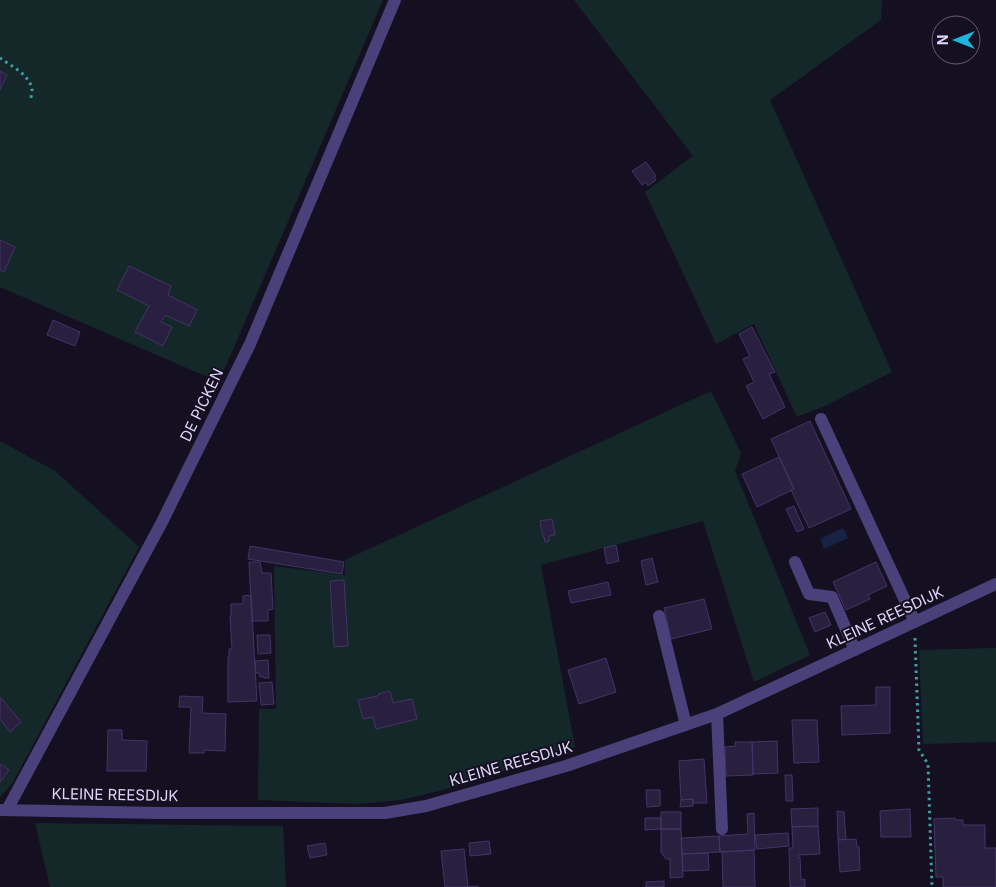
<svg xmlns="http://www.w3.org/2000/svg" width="996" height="887" viewBox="0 0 996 887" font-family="Inter,sans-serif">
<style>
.green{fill:#14282a}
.water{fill:#162345}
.building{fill:#291f3f;stroke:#443468}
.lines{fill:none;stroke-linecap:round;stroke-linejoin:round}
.path{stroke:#3ea0a5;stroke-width:3;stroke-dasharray:2.5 4;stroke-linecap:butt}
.minor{stroke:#4a417a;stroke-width:12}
.labels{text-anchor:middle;stroke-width:4;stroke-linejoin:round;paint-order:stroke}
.street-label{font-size:15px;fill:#ded6f9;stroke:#151021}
</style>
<rect width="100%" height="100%" fill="#151021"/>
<path class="green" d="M0,0H383L219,382L0,287Z
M574,0H882L881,20L770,100L892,372L827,405L797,417L754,324L716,344L645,192L693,156Z
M711,391L741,453L735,471L810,655L754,682L703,521L541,565L575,747L463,785L401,800L357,804L258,800L259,709H276L274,566L345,575V560Z
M0,441L55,471L139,547L13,782L6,791L0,797Z
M996,648V742L923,744L919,650Z
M35,823L283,826L286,887H50Z"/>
<path class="water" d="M843,528L848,538L824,549L820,539Z"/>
<path class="building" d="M0,71L7,75L0,90Z
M646,162L656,176L654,177L656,180L648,186L646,182L642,185L632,171Z
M0,240L15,247L4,272L0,270Z
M129,266L171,286L168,295L197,310L189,326L165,315L161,322L172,327L163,346L135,332L149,306L117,290Z
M53,320L80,332L75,346L47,335Z
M752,327L775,372L769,374L785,407L763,419L746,386L754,382L743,359L750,356L739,334Z
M810,421L851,509L809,528L791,490L794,489L771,439Z
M779,457L794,489L757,507L742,474Z
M794,506L804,529L797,532L786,509Z
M552,519L555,535L549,536V541L545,542L544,537H543L540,521Z
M616,545L619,561L607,564L604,548Z
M250,546L344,562L342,574L248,559Z
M652,558L658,582L646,585L641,561Z
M249,562H260L262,573H271L273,609L268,610V621H252Z
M876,562L887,586L868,595L870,599L846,610L833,582Z
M344,580L348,646L334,647L330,581Z
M608,582L611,595L571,603L568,591Z
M251,595L257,701L228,702V657H229V649H232L230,616H231V604H243V596Z
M704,599L712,629L671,639L664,608Z
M825,612L831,625L815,632L809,618Z
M257,635H270L271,653L258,654Z
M606,658L616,692L579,704L568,670Z
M268,660L269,678H264V677H260L259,673H256L255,661Z
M272,682L274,704L261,705L259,683Z
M876,687H890V733L842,735L841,706L876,705Z
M390,691L393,703L412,699L417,719L376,729L373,717L363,719L358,700L378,696V694Z
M180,696L203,697L202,713L226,714L225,751L204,750V753H189L191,707H179Z
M0,697L21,722L10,732L0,719Z
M792,720H817L819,762L794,763Z
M108,730H122V740L147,741L146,771H107Z
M777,741L778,773L753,774L752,742Z
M735,742H752L753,775L726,776L725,747L736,746Z
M704,759L707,803H693V799L681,800L679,761Z
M0,764L9,770L0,782Z
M785,775H792L793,801H786Z
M646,790H660V806L647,807Z
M693,799V806L680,807L681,800Z
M818,808V826L792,827L791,809Z
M910,809L911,837H881L880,811Z
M837,811L844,812L846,839L838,840Z
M661,812H681V829H661Z
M754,813L755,850L720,852L719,836L748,834L747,814Z
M645,818H661V829L645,830Z
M955,818V820H963V825H985V848H996V887H943V877H936L934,819Z
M818,826L820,854L798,855V858L800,857L801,880L805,879V887H790L789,848H793L792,827Z
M661,829H681L683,877L670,878V859H666L661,852Z
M788,833L789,846L757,849L755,835Z
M719,836L720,852L682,854L681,838Z
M856,839L857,847H859L860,870L840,872L838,840Z
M489,841L491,854L470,856L469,843Z
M325,843L327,855L310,858L307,846Z
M464,849L468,887L478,886V887H445L441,851Z
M754,850L755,887H723L722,852Z
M708,853L709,870L683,871L682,854Z
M664,881V887H646V882Z"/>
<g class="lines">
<path class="path" d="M0,58C11,66 29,74 32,89C32,93 31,98 30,101
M915,638L919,750L928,764L932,887"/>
<path class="minor" d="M821,419L915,622
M795,562L809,594L832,597L855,650
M659,616L686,725
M717,714L722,829
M0,810L159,813H385L426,806L566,766L717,714L996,584
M7,810L162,522L250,344L395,0"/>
</g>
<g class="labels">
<g class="street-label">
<text transform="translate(202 405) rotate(-64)" y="5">DE PICKEN</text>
<text transform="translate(885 618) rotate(-25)" y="5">KLEINE REESDIJK</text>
<text transform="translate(511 764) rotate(-16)" y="5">KLEINE REESDIJK</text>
<text transform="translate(115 795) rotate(1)" y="5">KLEINE REESDIJK</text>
</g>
</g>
<g transform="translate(956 40) rotate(270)"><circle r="24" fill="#151021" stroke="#655f77"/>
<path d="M0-4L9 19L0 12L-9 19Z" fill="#1db5de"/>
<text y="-8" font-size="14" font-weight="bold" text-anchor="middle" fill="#ded6f9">N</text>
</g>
</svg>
